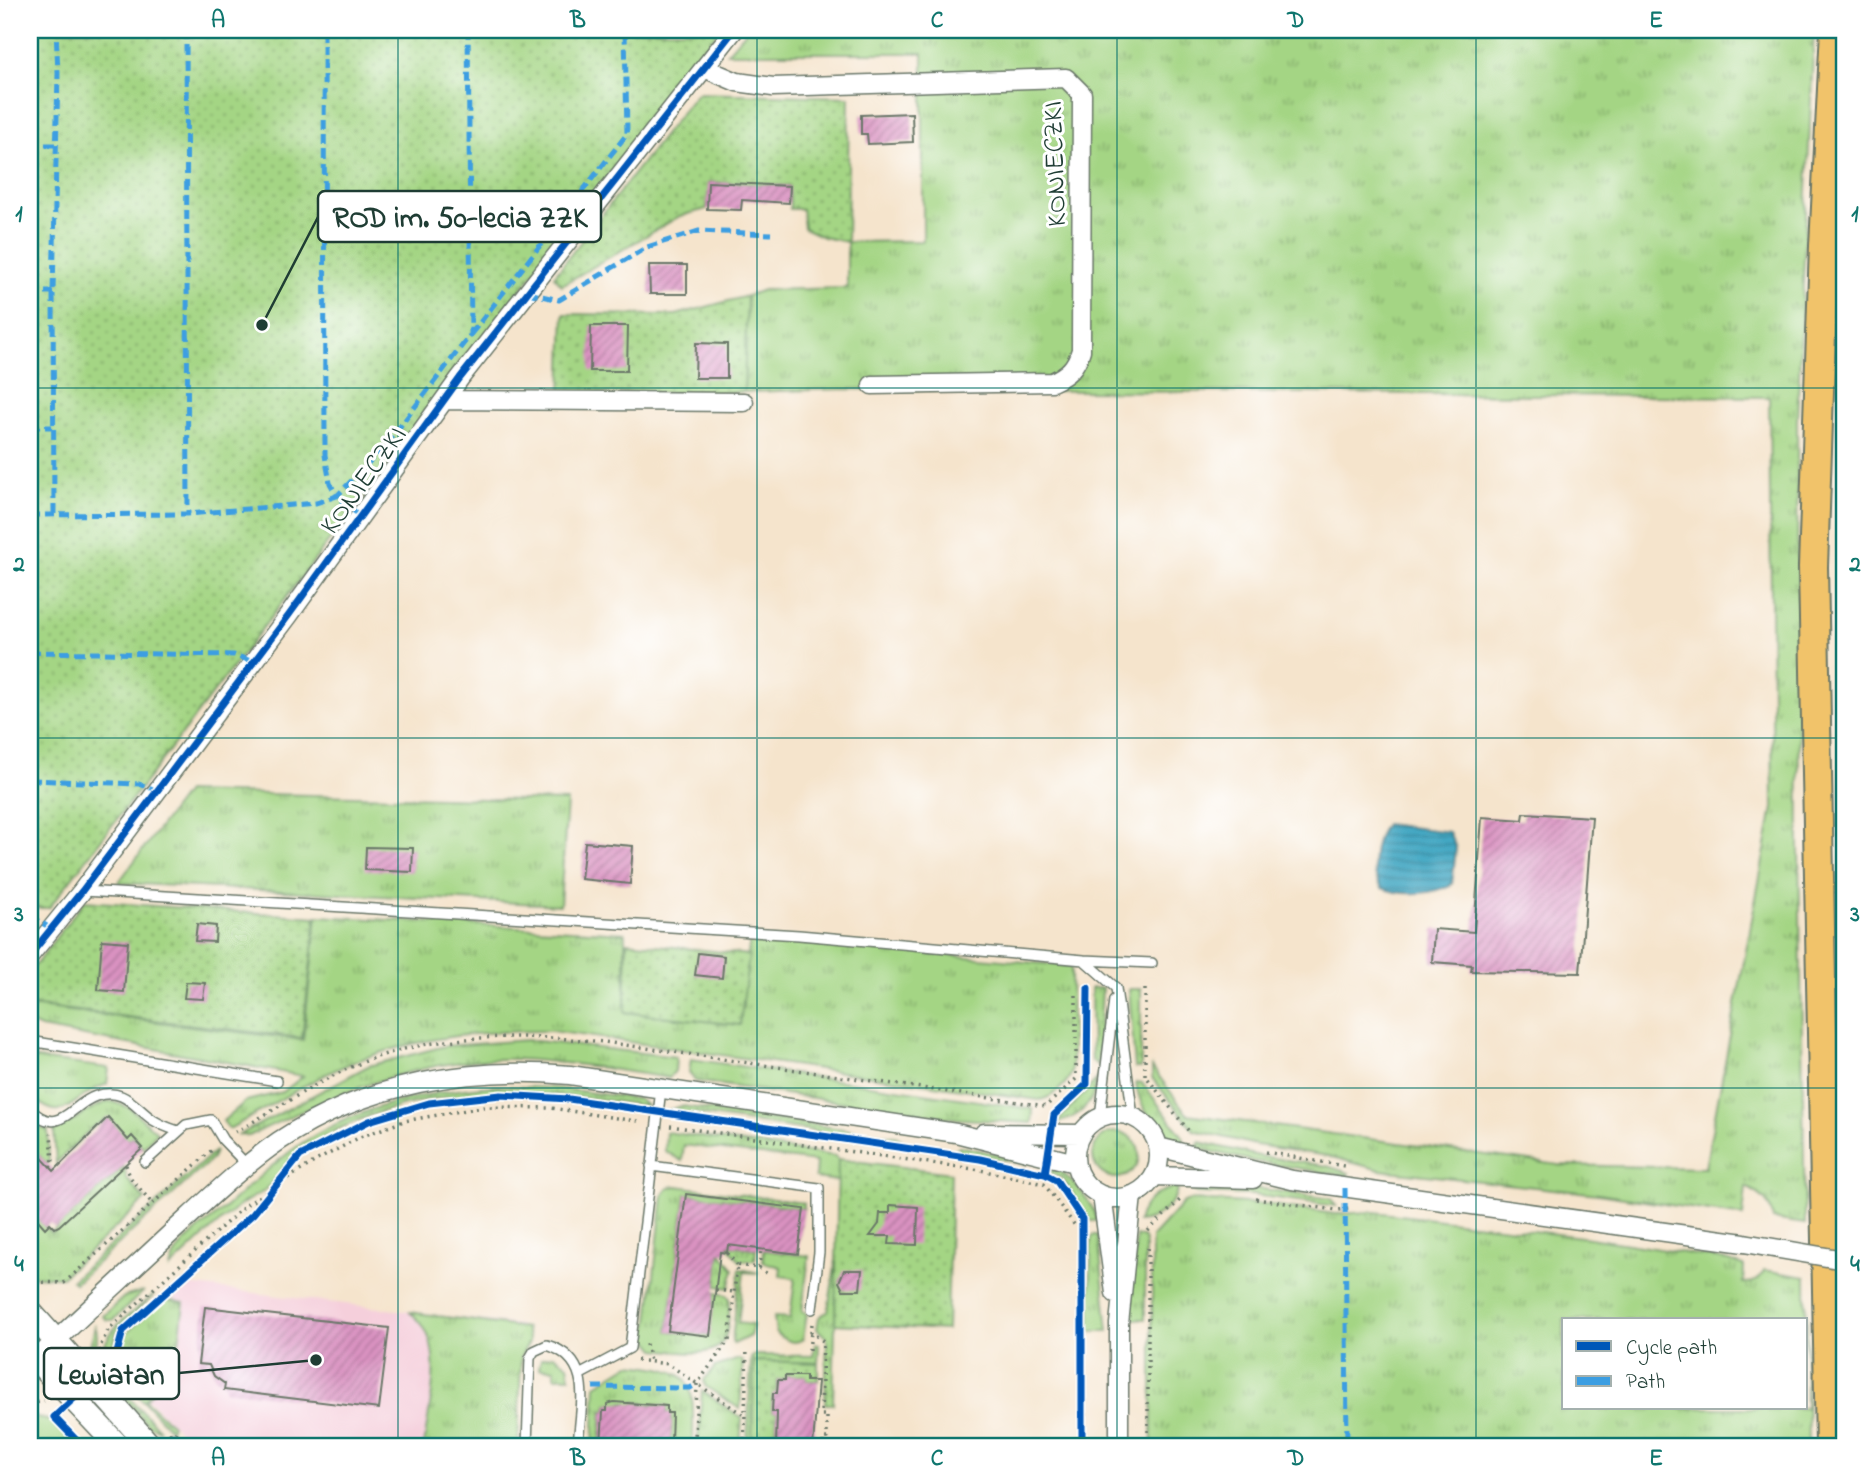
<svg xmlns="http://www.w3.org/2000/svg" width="1874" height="1476" viewBox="0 0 1874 1476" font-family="'Indie Flower',sans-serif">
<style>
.built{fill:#f5cfdb}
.grass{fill:url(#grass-tufts);stroke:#62895c;stroke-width:2;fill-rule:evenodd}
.garden{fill:url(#garden-dots);stroke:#62895c;stroke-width:2}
.water{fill:url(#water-rules);stroke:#31727c;stroke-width:2}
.building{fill:url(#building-hatch)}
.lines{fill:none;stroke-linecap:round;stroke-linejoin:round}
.service-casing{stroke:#6a7769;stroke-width:12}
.minor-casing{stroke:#6a7769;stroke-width:21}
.tertiary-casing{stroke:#6a7769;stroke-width:26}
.primary-casing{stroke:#6a7769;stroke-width:32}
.path{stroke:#6a7769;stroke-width:3.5;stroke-dasharray:2 5;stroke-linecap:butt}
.service{stroke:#fff;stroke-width:9}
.minor{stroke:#fff;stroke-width:18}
.tertiary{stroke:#fff;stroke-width:23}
.primary{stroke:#f1c36a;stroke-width:28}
.minor-bridge-casing{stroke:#6a7769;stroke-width:21;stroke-linecap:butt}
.minor-bridge{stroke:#fff;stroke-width:18}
.quiet{stroke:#3c9ee2;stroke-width:5;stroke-dasharray:10 5;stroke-linecap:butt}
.cycleway-casing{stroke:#fff;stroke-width:11}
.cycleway{stroke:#0057b8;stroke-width:7}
.grid{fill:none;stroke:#0f766e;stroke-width:2;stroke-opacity:0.55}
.labels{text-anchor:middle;stroke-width:6;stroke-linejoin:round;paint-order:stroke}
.street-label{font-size:28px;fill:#1f3d34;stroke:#fff}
.leader{fill:none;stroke:#1f3d34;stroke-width:2.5}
.callout-dot{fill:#1f3d34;stroke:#fff;stroke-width:2.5}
.callout{fill:#fff;stroke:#1f3d34;stroke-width:2.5}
.callout-label{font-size:30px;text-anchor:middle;font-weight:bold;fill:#1f3d34}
.neatline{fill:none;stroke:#0f766e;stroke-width:2.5}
.grid-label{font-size:23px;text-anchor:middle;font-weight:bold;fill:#0f766e}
</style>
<defs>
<pattern id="grass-tufts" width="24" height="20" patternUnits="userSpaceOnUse" patternTransform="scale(1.75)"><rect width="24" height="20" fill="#a4d584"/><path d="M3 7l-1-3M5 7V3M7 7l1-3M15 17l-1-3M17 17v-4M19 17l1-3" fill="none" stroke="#85ae6d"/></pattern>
<pattern id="garden-dots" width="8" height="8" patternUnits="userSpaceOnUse" patternTransform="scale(1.75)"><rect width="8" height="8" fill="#a4d584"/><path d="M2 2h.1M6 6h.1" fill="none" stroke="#85ae6d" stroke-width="1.8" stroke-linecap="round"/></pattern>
<pattern id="water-rules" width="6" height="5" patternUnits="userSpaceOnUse" patternTransform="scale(1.75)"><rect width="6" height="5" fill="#43a7c3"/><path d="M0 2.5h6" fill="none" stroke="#37899f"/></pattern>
<pattern id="building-hatch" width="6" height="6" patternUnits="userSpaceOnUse" patternTransform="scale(1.75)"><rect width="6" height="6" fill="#da92c1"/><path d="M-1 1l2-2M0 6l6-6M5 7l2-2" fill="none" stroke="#b0789e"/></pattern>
</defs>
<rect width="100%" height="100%" fill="#fff"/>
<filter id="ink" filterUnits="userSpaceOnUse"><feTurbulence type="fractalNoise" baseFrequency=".0143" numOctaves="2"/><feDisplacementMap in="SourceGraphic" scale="14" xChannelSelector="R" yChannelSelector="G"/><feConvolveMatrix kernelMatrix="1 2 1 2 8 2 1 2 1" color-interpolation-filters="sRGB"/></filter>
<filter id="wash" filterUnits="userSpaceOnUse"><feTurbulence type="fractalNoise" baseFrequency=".00686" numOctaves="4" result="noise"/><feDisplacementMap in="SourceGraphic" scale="28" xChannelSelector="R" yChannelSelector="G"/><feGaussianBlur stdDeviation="1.57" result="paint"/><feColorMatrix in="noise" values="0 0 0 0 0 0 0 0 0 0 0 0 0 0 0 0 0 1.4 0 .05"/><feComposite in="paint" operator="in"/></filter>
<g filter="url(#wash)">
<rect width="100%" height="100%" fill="#f5e4cc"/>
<path class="built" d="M188,1285L520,1325L516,1446H194L146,1397L132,1338Z"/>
<path class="grass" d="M747,30H1814L1797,420L1799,851L1805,1224L1773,1219C1770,1201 1762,1195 1746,1187L1743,1216L1598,1194L1380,1170L1328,1156L1256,1145L1194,1130L1152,1078V1067L1187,1114L1559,1165L1705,1168L1773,808L1769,397L847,389L744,392L747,296L763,290L847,288V242L923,241V53H727Z
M186,792L567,801L560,905L118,883Z
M317,916L625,933V1012L739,1025L750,938L1071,966L1072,1072C1067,1084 1053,1098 1039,1100L552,1031C487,1030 423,1036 362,1059C316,1075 272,1106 229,1129L223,1121L246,1101L283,1092L303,1076L41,1028L30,1023V1006L303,1040Z
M1091,988H1102L1098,1065L1092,1062Z
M1129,989H1141V1068H1135Z
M528,1040L676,1057L675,1071L669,1078C618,1070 566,1061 514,1059C419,1057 333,1095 249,1136L239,1135L368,1066L445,1046Z
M30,1058L109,1068L107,1084C69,1097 66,1129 30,1095Z
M691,1059L1033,1109L1032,1123L960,1119L695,1081L689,1072Z
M1097,1079C1094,1104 1079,1118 1056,1123Z
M1136,1082L1142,1083L1184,1138L1183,1145C1159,1136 1138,1107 1136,1082Z
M496,1086L556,1088L638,1099L647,1106C525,1088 412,1079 303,1149C286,1160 278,1179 264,1191C257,1196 248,1199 241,1205C216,1223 193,1247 170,1268C174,1245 200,1229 218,1214C243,1192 267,1168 295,1148C353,1107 426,1091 496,1086Z
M111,1101L130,1108L157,1132L143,1148L133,1136L128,1140L108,1118L93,1127L56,1163L54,1130C75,1123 89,1106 111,1101Z
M682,1106L899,1137L905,1144L669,1110Z
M37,1127L48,1130L49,1161L47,1164L30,1146V1134Z
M1093 1155a23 23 0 1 1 46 0a23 23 0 1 1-46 0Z
M666,1132L835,1156L838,1159V1181L815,1178L816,1162L684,1145L682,1161L665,1151Z
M1200,1142L1259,1156L1327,1166L1349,1173L1347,1176L1253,1161L1196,1148Z
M959,1146L1027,1160V1164L954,1151Z
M215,1151L212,1159L75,1283L72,1280Z
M1050,1165C1067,1173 1094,1202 1097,1221H1090L1062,1178L1050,1172Z
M124,1167L127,1179L145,1200L62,1277L30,1276V1211L51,1233Z
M677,1186L804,1203V1209L686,1194L668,1331L709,1336L715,1293L727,1295L730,1299C729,1311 729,1327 725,1338C715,1361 675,1351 656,1349L647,1338L663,1195L669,1187Z
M1192,1186L1262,1189L1331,1199L1336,1206L1253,1195L1196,1193L1192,1190Z
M1178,1187C1175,1205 1156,1221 1138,1222C1143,1201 1157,1190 1178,1187Z
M1191,1200L1265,1204L1335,1214L1374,1212L1590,1238L1722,1259L1744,1266L1743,1283C1755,1283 1760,1281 1764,1270L1806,1277L1808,1446H1152V1237L1184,1202ZM1564,1320H1806V1408H1564Z
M1094,1235H1098L1108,1331H1090L1091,1239Z
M1136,1236L1143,1237L1145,1241V1319H1130Z
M728,1245L756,1249L755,1260L740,1261Z
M764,1250L809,1256L802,1312L807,1313L803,1339C794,1346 784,1339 776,1333L774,1317L790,1318L795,1278L780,1276L781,1267L763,1262Z
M720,1252L734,1269L729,1288L716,1286Z
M837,1253L833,1404H825L827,1338L817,1329L819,1317L828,1311Z
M740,1269L759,1273L744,1272L738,1323L753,1325L750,1336L734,1344L732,1341Z
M144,1291L113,1320H107L103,1316L124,1297Z
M154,1295L116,1333L113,1356L108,1363C91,1336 137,1310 154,1295Z
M163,1299L184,1303L176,1366L145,1400L172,1425L170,1429L112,1369L119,1359L124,1335Z
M409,1312L526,1328L529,1342L521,1356L518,1446H424C428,1405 450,1339 409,1312Z
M95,1326C102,1340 89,1350 101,1368L99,1370L89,1349Z
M815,1344H819L818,1363L754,1361L752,1446H747L751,1358L755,1355L813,1356Z
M554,1355L568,1365L570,1377H555V1369L539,1368L541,1358Z
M739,1359L743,1361L740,1409L705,1386L704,1380L715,1367Z
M630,1364C693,1370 694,1378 693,1438L684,1446H659L654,1442H671L672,1413H667V1406L635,1402L634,1407H627V1402L607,1404V1411H603L600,1446H593L596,1385Z
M112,1385H117L160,1430L149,1426Z
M702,1391L742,1418L740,1446H693L698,1441Z
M30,1415L54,1422L78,1446H30Z"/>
<path class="garden" d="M30,30H719L49,908H35L34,929L30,934Z
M697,93L849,97L847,242L823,237L804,228L802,209H790L789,186L709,182L707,209L680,216L562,285L554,276Z
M747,296L744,392L561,394L564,314L676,315Z
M84,901L316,917L302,1038L30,1005V972Z
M627,942L749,955L740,1025L625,1012Z
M838,1159L951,1173L947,1330L835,1324Z
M754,1361L818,1363V1381H806V1376H786L785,1380H778L777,1393L773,1394L772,1411L777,1412L776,1446H752Z"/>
<path class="water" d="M1385,824L1449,832L1456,848L1452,884C1435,895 1400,896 1382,888C1368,870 1373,842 1385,824Z"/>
<g id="blocks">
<path class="building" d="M912,113L913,142L868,144L867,134H861V115Z
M708,182L790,186L789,203L742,200L741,210L707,209Z
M649,265H687V294H650Z
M591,326H628L627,371H590Z
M696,343L727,344V378H695Z
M1524,813L1592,817L1580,973L1471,971L1472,965L1432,962L1434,929L1474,932L1482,817L1523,820Z
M585,842L633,846L630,884L581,879Z
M366,847L413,848L412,872L365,870Z
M197,924L216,926L215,942L195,941Z
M102,940L128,942L124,992L98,990Z
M698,953L724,956L722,978L695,975Z
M186,982L205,983L203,999L184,998Z
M108,1117L128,1140L132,1136L143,1148L59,1226L55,1228L50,1223L45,1228L30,1211V1145L54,1171Z
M686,1194L804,1209L798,1254L728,1245L727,1253L720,1252L710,1336L668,1331Z
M890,1205L918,1207L917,1245L889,1244L890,1236H870L879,1224L880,1213H890Z
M844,1270H862L860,1290H843L839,1282Z
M205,1307L389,1328L379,1409L224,1390L225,1384L214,1376L209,1365L198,1364Z
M785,1376H806V1381H818L813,1446H776L777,1412H772L773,1393H777L778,1380H785Z
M614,1402L667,1406V1413H672L671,1442H654V1446H601L603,1411H607V1404Z"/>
</g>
</g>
<g filter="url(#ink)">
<use href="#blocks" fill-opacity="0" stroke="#6a7769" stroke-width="2"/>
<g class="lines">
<defs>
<path id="service" d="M84,891L799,935L1084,960L1152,963
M1084,960L1116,988L1133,1117
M30,1041L277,1081
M30,1109C59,1138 70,1105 96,1096C125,1087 134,1107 153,1120C161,1125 169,1128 178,1131
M1100,1117L1114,1000
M145,1162L186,1125L211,1120L223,1140L247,1165
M651,1166L819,1188V1252L812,1309
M581,1374L630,1348L661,1089
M165,1446L173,1437
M527,1446L530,1358L534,1351L547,1345C595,1360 580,1406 578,1446"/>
<path id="minor" d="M704,68L737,82L773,87L1066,78L1082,94L1081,350C1076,367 1068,375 1052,382L872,385
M444,400L744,402
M30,955L82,891L289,615L460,378L734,30
M1075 1156a42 42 0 1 1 84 0a42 42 0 1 1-84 0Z
M984,1133L1081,1134
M1158,1147L1292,1180L1744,1243
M1154,1176L1253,1179
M1102,1195L1115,1293
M30,1365C76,1321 123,1278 170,1234C205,1202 240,1168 279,1141C366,1083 469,1066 570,1075L956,1133L1075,1163
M1119,1446V1324L1132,1195"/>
<path id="tertiary" d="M30,1312L150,1446
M30,1353L118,1446"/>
<path id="primary" d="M1830,1446L1813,567L1824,246L1835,30"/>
</defs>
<use href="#service" class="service-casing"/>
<use href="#minor" class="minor-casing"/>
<use href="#tertiary" class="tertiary-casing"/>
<use href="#primary" class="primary-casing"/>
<path class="path" d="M1145,989V1075L1191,1134
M670,1126L980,1170L1044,1184L1076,1227L1087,1230
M235,1132C275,1110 314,1083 356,1065C433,1032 523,1034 604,1042L1046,1106L1076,1079V990
M1266,1152L1344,1166
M126,1165L130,1177L151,1202
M50,1167L53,1164L51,1133
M1256,1199L1337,1210L1349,1209
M1148,1231L1183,1197
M727,1253L737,1265
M759,1268L761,1249
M30,1286L37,1282L64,1283L212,1150
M716,1290L734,1292
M812,1324L811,1332L823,1341L821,1415H827V1438H823V1446
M646,1344L650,1361
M809,1350L811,1332
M101,1358L99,1349L108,1330L246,1205L314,1162L360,1137L404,1121L483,1107L551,1108L642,1122
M637,1360L668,1364L745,1416
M30,1404L44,1401
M688,1446L695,1439L697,1384L729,1340L737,1265L759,1268L769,1275
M744,1446L747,1348
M1148,1446V1245"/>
<use href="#service" class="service"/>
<use href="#minor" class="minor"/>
<use href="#tertiary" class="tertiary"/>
<use href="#primary" class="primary"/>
<defs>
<path id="minor-bridge" d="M1744,1243L1844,1260"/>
</defs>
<use href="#minor-bridge" class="minor-bridge-casing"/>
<use href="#minor-bridge" class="minor-bridge"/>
<path class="quiet" d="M186,30L188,514
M324,30L325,455L330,483L337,496L388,442L471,334L468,30
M30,145H57
M30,292H53
M528,293L559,300L647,247L699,231L771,234
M471,334L627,134L625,30
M30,427H52
M54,514L53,292L58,73L56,30
M30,515L188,514L316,503L337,496L361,517
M30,652L234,655L254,662
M30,780L139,784L156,790
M30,916L52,929
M1345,1188L1347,1446
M593,1387L690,1388L697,1384"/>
<defs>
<path id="cycleway" d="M30,955L82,891L289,615L460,378L734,30
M1045,1174L1054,1115L1087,1084L1088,988
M82,1446L54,1417L115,1360L123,1331L253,1214L300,1156L369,1121L429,1103L501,1095L569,1099L980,1159L1045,1174L1056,1180L1082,1219V1446"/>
</defs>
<use href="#cycleway" class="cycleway-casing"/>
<use href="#cycleway" class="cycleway"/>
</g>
</g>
<path class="grid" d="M398,30V1446M757,30V1446M1117,30V1446M1476,30V1446M30,388H1844M30,738H1844M30,1088H1844"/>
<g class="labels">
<g class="street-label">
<text transform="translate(1053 164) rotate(-92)" y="10">KONIECZKI</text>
<text transform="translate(362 479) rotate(-54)" y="10">KONIECZKI</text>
</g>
</g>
<path class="leader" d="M262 325L318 217M316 1360L179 1373"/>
<g class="callout-dot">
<circle cx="262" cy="325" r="7"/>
<circle cx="316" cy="1360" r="7"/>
</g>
<g class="callout">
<rect x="318" y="191" width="283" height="51" rx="7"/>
<rect x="44" y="1348" width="135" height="51" rx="7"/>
</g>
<g class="callout-label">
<text x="460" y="227">ROD im. 50-lecia ZZK</text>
<text x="111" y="1384">Lewiatan</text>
</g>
<rect width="1874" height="1476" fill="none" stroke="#fff" stroke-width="77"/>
<rect x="1562" y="1318" width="245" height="91" fill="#ffffff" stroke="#a5b1ae" stroke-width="2"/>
<rect x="1576" y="1341" width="35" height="10" fill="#0057b8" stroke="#a5b1ae" stroke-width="2"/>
<text x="1626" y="1354" font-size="21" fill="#1f3d34">Cycle path</text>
<rect x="1576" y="1376" width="35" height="10" fill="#3c9ee2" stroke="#a5b1ae" stroke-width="2"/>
<text x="1626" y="1388" font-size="21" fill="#1f3d34">Path</text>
<rect x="38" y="38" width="1798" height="1400" class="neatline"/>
<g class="grid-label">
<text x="218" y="27">A</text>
<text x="578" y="27">B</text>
<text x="937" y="27">C</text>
<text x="1296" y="27">D</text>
<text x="1656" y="27">E</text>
<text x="19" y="221">1</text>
<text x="1855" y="221">1</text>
<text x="19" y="571">2</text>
<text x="1855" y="571">2</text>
<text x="19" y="921">3</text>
<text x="1855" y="921">3</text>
<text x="19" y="1271">4</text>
<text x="1855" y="1271">4</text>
<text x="218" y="1465">A</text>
<text x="578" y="1465">B</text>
<text x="937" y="1465">C</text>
<text x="1296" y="1465">D</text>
<text x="1656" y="1465">E</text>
</g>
</svg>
